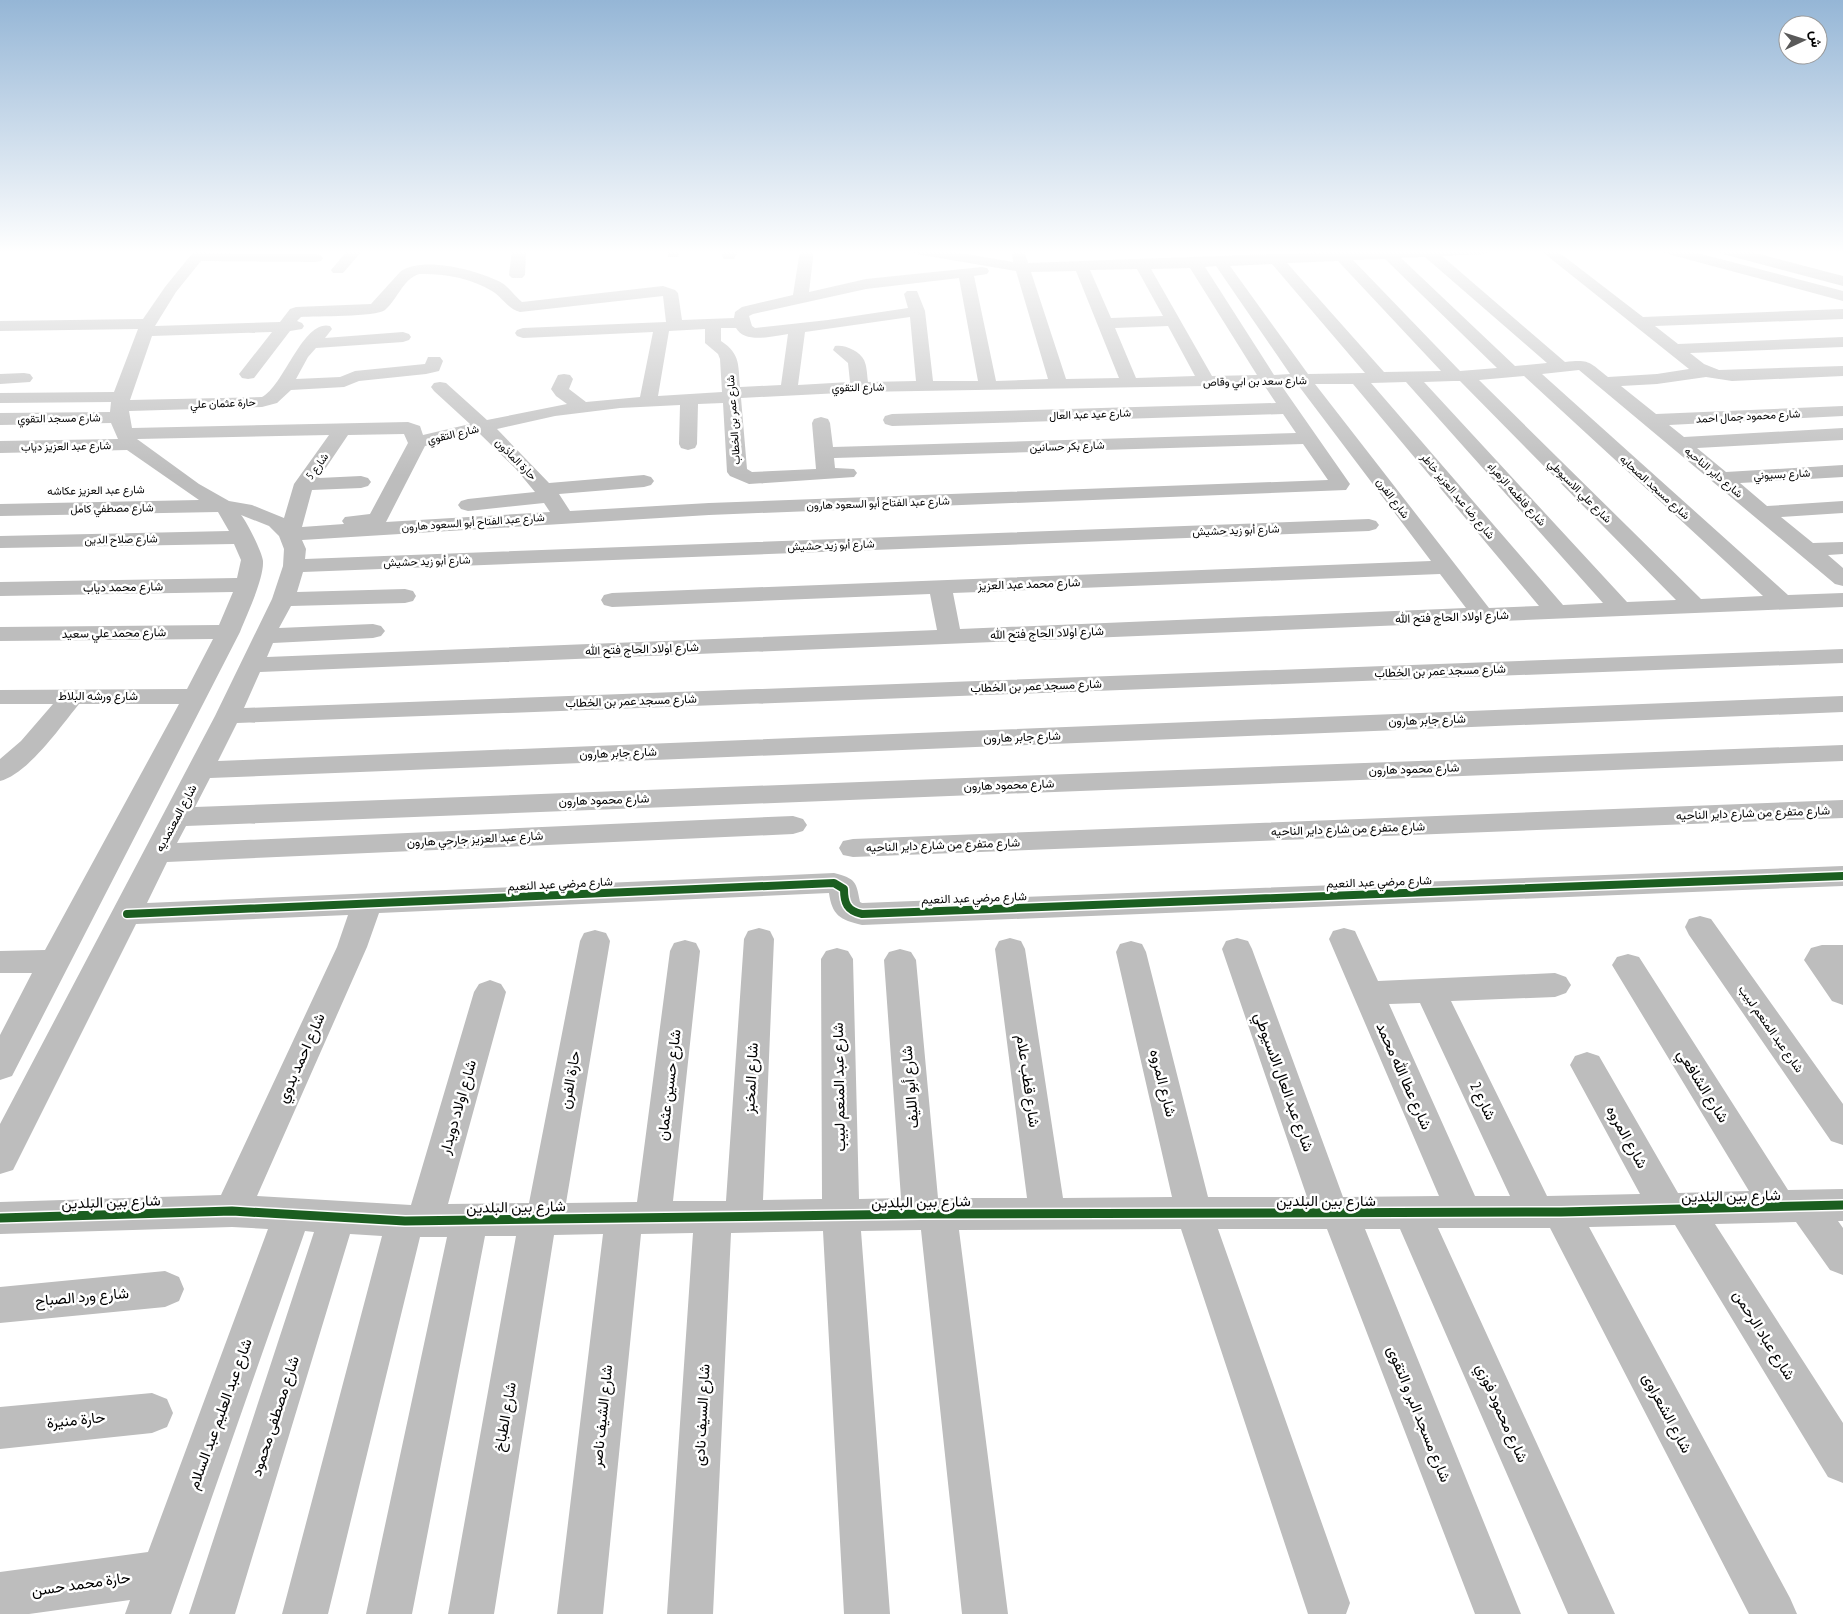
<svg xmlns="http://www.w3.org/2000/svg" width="1843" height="1614" viewBox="0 0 1843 1614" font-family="'PT Sans Narrow',Vazirmatn,sans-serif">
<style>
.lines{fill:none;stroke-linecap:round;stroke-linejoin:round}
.canal{fill:#bababa;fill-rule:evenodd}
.minor{fill:#bdbdbd;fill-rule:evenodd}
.cycleway-far1-casing{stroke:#fff;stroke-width:11}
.cycleway-casing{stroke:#fff;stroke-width:12}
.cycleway-far1{stroke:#1b5e20;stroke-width:8}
.cycleway{stroke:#1b5e20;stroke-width:9}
.labels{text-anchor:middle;stroke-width:5;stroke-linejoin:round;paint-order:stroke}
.far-street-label{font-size:11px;fill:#000;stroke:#fff}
.street-label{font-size:12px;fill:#000;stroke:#fff}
.near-street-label{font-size:15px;fill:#000;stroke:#fff}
</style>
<rect width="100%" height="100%" fill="#fff"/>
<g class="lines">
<path class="canal" d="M1717,250H1744L1843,276V286L1719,253Z"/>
<path class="minor" d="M195,250H210L208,253L316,254L321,255L323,258L321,261L316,262L201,261L176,292L155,326L280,322L290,309L296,307L371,304L400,272C422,255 480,271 502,283C510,288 515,297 522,302L663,286L675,290L678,293L682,320L734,318L735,312L742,307L793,295L800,250H814L809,292L866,279L982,267L987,268L989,271L987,274L974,276L996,381L1048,379L1016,271L916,254L909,250H943L1013,262L1012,250H1024L1028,263L1384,250H1493L1486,254L1442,256L1565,362C1590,359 1589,362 1608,377L1657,374L1689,369L1540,250H1556L1643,317L1843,309V319L1655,326L1678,344L1843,337V347L1690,353L1704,364L1719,370L1843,366V376L1732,381L1706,377L1657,384L1621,386L1656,414L1843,406V416L1669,425L1684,437L1843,428V440L1697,448L1726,472L1843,465V477L1740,483L1767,506L1843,501V513L1781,517L1813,543L1843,542V554L1828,555L1843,568V586L1835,584L1579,370L1542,374L1788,595L1843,593V607L260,672L244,708L1843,649V663L237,723L218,761L1843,696V712L210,778L195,807L1843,745V761L186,826L177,843L793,816L803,819L807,825L803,831L793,834L167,862L147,903L834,873C856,879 856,881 860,902L862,903L1843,866V886L862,925C840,920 832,915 829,893L379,913L367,947L257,1196L411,1205L474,992L479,984L490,980L501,984L506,992L448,1204L529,1203L580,941L584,933L595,930L606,933L610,941L566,1203L637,1202L670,951L674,943L685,940L696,943L700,951L673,1201H726L744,939L748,931L759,928L770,931L774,939L763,1200L822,1199L821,959L826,951L837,948L848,951L853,959L859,1199L901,1198L884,960L889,952L900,949L911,952L916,960L938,1198H1027L995,949L999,941L1010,938L1021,941L1025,949L1063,1198L1172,1197L1116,952L1120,944L1131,941L1142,944L1146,952L1208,1197H1307L1222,949L1226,941L1237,938L1248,941L1252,949L1343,1197L1439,1196L1329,939L1333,931L1344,928L1355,931L1378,981L1555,973L1566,977L1571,985L1566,993L1555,997L1451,1001L1547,1196L1640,1194L1570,1065L1575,1056L1587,1052L1599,1056L1678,1193L1749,1191L1612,965L1617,957L1628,954L1639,957L1788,1190L1843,1189V1221H1838L1843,1228V1275L1830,1270L1796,1222L1715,1224L1843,1423V1483L1828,1477L1675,1225L1589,1227L1790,1598L1797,1614H1749L1550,1228H1438L1615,1614H1568L1400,1229H1365L1521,1614H1475L1327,1229H1218L1350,1603L1346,1614H1308L1181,1229L959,1230L1008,1614H962L921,1230L861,1231L890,1614H844L823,1231L731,1233L713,1614H667L693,1233L641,1234L603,1614H557L603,1234L554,1235L494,1614H448L516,1236H485L412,1614H366L447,1237H420L328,1614H282L382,1236L350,1234L235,1614H189L314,1232L305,1231L171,1614H125L130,1600L29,1614H0V1572L148,1552L268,1229L232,1227L0,1234V1202L221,1195L337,947L348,915L136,924L13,1170L0,1174V1124L215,716L272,599L283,566L284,549L279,536L269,526L241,515C247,522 262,552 263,561C264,579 247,614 240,632L12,1076L0,1080V1035L32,973H0V951L45,950L179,704H79C61,726 28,774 0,781V759L21,741L53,704H0V690L187,689L213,639L0,641V627L219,625L233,592L0,596V582L237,578L241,560L234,544L0,548V536L229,531L218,512L0,516V504L199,500L127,450L0,453V441L118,439L111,423L0,425V413L110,412L111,402L0,403V393L114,392L138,329L0,331V321L143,319L165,287ZM1425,257L1547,363L1515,366L1401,258ZM1385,259L1497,368L1460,371L1353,260ZM1338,261L1441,371L1384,372L1287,263ZM1272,264L1365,373L1308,374L1230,266ZM1216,266L1290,374L1274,375L1205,267ZM1190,268L1257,375L1212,376L1151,269ZM1137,269L1163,316L1111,318L1090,270ZM1076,271L1119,378L1066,379L1031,272ZM419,274C442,273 472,278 492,291C503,298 507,308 520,312L663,296L666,322L523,328L517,330L515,333L517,336L523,338L653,332L640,397L586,402L569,389L573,379L570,375L564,374L558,375L551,389L556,396L567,404L487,420L446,383L440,382L434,383L431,387L434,391L470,424L423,435L420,426L408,422L132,428L129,411L262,407L277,403L291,390L344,387L359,381L426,374L439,371L443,361L440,357H428L425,364L355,371L340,377L296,379L308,357L316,348L403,342L409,340L411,337L409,334L403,332L325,338L332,329L330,326C303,319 284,386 262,397L130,400L152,336L272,332L239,374L242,378L248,379L254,378L290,331L302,329L304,326L302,323L297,321L301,317C315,316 376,317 385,310C398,299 402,280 419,274ZM959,278L978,381H933L925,311L917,291H907L904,294L908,308L828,320L755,328L752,326L749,316L753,314L866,289ZM910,317L916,381L868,382C867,375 867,366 864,360C860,351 844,344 835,346L833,350L848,363L850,382L798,385L805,332ZM1168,326L1195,376L1136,378L1115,328ZM721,328H736C745,344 773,336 788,334L781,385L740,387C738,366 741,354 721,341ZM705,329V343L718,354L720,359L722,392L658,396L669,331ZM1524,376L1763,596L1701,599L1479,380ZM1453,381H1460L1676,600L1627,602L1424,382ZM1406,382L1603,603L1563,605L1371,383ZM1315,384H1353L1539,606L1489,608ZM1264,385L1276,403L892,414L885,416L883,420L885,424L892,426L1283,414L1296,433L833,447L830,423L828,419L821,417L814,419L812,423L816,469L752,472L747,469L741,398L860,392ZM1281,385H1298L1431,561L612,593L604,595L601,600L604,605L612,607L930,594L937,630L267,657L273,643L373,638L381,636L385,631L381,626L373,624L279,628L291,606L405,603L413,601L416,596L413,591L405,589L297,592L303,572L1369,531L1376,529L1379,525L1376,521L1369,519L305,559L306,549L302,540L709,515L1346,490L1350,484ZM723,403L727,472L730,476L749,484L854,477L857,473L854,469L835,468L834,458L1303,444L1328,480L709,503L570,511L559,494L644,487L651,485L654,481L651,477L644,475L549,483L497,429L555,416L620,408L680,405L679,444L681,448L688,450L695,448L697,444L698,404ZM479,433L515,468L535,492L468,499L461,501L458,505L461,509L468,511L544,503L550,512L386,522L425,446ZM404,434L408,443L370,514L345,517L342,521L344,524L302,527L312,490L361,488L368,486L371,482L368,478L361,476L319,478L348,435ZM329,435L294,484L284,518L252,505L229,501L199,484L137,439ZM1440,574L1466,608L960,629L953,593ZM1420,1003L1510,1196H1475L1389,1004Z
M348,250H363L343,273H333L331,270Z
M512,250H526L525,275L522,278H512L509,275Z
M666,250H680L678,257H668Z
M725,250H739L734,259H724L722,256Z
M1662,250H1686L1843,291V301L1664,253Z
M24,373L30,374L33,378L30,382L0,384V374Z
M1843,800V818L853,857L843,855L839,848L843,841L853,839Z
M1700,916L1711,919L1843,1104V1145L1831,1141L1689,935L1685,927L1689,919Z
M1822,945H1843V1005L1832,1001L1804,960L1811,948Z
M165,1271L179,1277L184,1289L179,1301L165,1307L0,1323V1287Z
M152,1393L167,1399L173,1413L167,1427L152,1433L0,1449V1407Z"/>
<defs>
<path id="cycleway-far1" d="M127,914L834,883L844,889C844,903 847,911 862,914L1843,876"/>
<path id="cycleway" d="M0,1218L232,1211L405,1221L921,1214L1561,1212L1843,1205"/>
</defs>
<use href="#cycleway-far1" class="cycleway-far1-casing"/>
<use href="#cycleway" class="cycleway-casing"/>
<use href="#cycleway-far1" class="cycleway-far1"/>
<use href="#cycleway" class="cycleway"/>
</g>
<linearGradient id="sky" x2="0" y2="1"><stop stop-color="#95b6d6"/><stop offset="0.53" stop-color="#fff"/><stop offset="1" stop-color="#fff" stop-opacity="0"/></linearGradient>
<rect width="1843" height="476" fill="url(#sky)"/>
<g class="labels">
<g class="far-street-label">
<text transform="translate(1255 381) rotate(-1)" y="4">شارع سعد بن ابي وقاص</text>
<text transform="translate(858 387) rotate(-1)" y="4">شارع التقوي</text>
<text transform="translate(223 403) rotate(-2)" y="4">حارة عثمان علي</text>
<text transform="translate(1090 414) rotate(-2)" y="4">شارع عيد عبد العال</text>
<text transform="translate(1748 416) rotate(-3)" y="4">شارع محمود جمال احمد</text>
<text transform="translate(59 418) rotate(-1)" y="4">شارع مسجد التقوي</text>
<text transform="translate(733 420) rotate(-94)" y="4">شارع عمر بن الخطاب</text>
<text transform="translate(453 434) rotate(-13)" y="4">شارع التقوي</text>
<text transform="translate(66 446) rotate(-1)" y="4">شارع عبد العزيز دياب</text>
<text transform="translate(1067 446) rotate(-2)" y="4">شارع بكر حسانين</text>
<text transform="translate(516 459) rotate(45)" y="4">حارة المأذون</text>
<text transform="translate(317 466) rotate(-54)" y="4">شارع 5</text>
<text transform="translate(1714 472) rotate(40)" y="4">شارع داير الناحيه</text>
<text transform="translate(1782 474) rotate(-3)" y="4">شارع بسيوني</text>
<text transform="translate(1655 487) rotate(42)" y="4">شارع مسجد الصحابه</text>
<text transform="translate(96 490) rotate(-1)" y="4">شارع عبد العزيز عكاشه</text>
<text transform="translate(1580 491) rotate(45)" y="4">شارع علي الاسيوطي</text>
<text transform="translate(1517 494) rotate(48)" y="4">شارع فاطمه الزهراء</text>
<text transform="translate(1458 496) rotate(50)" y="4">شارع رضا عبد العزيز خاطر</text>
<text transform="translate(1393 498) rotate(53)" y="4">شارع الفرن</text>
<text transform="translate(878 503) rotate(-2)" y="4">شارع عبد الفتاح أبو السعود هارون</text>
<text transform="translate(112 508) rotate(-1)" y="4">شارع مصطفي كامل</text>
<text transform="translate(473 522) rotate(-4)" y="4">شارع عبد الفتاح أبو السعود هارون</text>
<text transform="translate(1236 530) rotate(-2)" y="4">شارع أبو زيد حشيش</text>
<text transform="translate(121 539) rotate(-1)" y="4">شارع صلاح الدين</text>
<text transform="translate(831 545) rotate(-2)" y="4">شارع أبو زيد حشيش</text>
<text transform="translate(427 561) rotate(-2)" y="4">شارع أبو زيد حشيش</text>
</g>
<g class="street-label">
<text transform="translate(1029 584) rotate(-2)" y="4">شارع محمد عبد العزيز</text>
<text transform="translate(123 587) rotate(-1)" y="4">شارع محمد دياب</text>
<text transform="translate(1452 617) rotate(-2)" y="4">شارع اولاد الحاج فتح الله</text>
<text transform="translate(114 633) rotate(-1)" y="4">شارع محمد علي سعيد</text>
<text transform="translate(1047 633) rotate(-2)" y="4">شارع اولاد الحاج فتح الله</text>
<text transform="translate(642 649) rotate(-2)" y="4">شارع اولاد الحاج فتح الله</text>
<text transform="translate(1440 671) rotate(-2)" y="4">شارع مسجد عمر بن الخطاب</text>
<text transform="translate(1036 686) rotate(-2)" y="4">شارع مسجد عمر بن الخطاب</text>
<text x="98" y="700">شارع ورشه البلاط</text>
<text transform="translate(631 701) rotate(-2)" y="4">شارع مسجد عمر بن الخطاب</text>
<text transform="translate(1427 720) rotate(-2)" y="4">شارع جابر هارون</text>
<text transform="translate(1022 737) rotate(-2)" y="4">شارع جابر هارون</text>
<text transform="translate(618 753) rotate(-2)" y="4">شارع جابر هارون</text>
<text transform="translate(1414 769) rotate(-2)" y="4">شارع محمود هارون</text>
<text transform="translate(1009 785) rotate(-2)" y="4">شارع محمود هارون</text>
<text transform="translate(604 800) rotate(-2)" y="4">شارع محمود هارون</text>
<text transform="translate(1753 813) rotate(-2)" y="4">شارع متفرع من شارع داير الناحيه</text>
<text transform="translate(176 818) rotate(-62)" y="4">شارع المعتمديه</text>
<text transform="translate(1348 829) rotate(-2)" y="4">شارع متفرع من شارع داير الناحيه</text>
<text transform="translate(475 839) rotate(-3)" y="4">شارع عبد العزيز جارحي هارون</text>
<text transform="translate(943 845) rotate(-2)" y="4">شارع متفرع من شارع داير الناحيه</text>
<text transform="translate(1379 882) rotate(-2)" y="4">شارع مرضي عبد النعيم</text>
<text transform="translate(560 884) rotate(-3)" y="4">شارع مرضي عبد النعيم</text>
<text transform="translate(974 898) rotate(-2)" y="4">شارع مرضي عبد النعيم</text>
<text transform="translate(1771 1029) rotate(55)" y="4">شارع عبد المنعم لبيب</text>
</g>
<g class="near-street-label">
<text transform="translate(301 1058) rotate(-66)" y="5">شارع احمد بدوي</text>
<text transform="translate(1404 1076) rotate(66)" y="5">شارع عطا الله محمد</text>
<text transform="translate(751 1078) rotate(-87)" y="5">شارع المخبز</text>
<text transform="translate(570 1080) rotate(-80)" y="5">حارة الفرن</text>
<text transform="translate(1028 1081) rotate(82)" y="5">شارع قطب علام</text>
<text transform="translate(1284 1082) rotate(70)" y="5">شارع عبد العال الاسيوطي</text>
<text transform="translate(1163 1083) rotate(76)" y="5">شارع المروه</text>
<text transform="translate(669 1085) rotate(-83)" y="5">شارع حسين عثمان</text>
<text transform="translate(1703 1086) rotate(58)" y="5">شارع الشافعي</text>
<text transform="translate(839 1087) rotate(-91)" y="5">شارع عبد المنعم لبيب</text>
<text transform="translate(910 1087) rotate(-95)" y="5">شارع أبو الليف</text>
<text transform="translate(1483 1101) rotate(64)" y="5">شارع 2</text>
<text transform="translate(458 1107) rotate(-74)" y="5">شارع اولاد دويدار</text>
<text transform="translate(1627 1137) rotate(61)" y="5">شارع المروه</text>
<text transform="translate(1731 1196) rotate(-1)" y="5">شارع بين البلدين</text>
<text x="1326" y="1206">شارع بين البلدين</text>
<text transform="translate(111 1202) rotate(-2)" y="5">شارع بين البلدين</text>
<text transform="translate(921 1202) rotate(-1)" y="5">شارع بين البلدين</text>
<text transform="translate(516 1207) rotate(-1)" y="5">شارع بين البلدين</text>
<text transform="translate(82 1297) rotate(-5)" y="5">شارع ورد الصباح</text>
<text transform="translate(1764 1335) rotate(58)" y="5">شارع عباد الرحمن</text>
<text transform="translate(1502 1413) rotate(66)" y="5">شارع محمود فوزي</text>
<text transform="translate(1667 1413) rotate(62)" y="5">شارع الشعراوى</text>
<text transform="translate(220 1414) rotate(-70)" y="5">شارع عبد العليم عبد السلام</text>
<text transform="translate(1419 1414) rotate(68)" y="5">شارع مسجد البر و التقوى</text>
<text transform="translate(702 1415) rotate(-87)" y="5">شارع السيف نادى</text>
<text transform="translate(275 1416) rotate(-72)" y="5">شارع مصطفى محمود</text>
<text transform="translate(602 1416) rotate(-84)" y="5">شارع الشيف ناصر</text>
<text transform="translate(505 1417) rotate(-80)" y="5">شارع الطباخ</text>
<text transform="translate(76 1420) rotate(-6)" y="5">حارة منيرة</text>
<text transform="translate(81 1584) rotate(-8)" y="5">حارة محمد حسن</text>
</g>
</g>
<g transform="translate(1803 40) rotate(86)"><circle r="24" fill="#ffffff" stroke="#999999"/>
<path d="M0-4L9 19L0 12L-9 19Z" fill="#595959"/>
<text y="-8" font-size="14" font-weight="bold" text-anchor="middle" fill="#000000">ش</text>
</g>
</svg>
